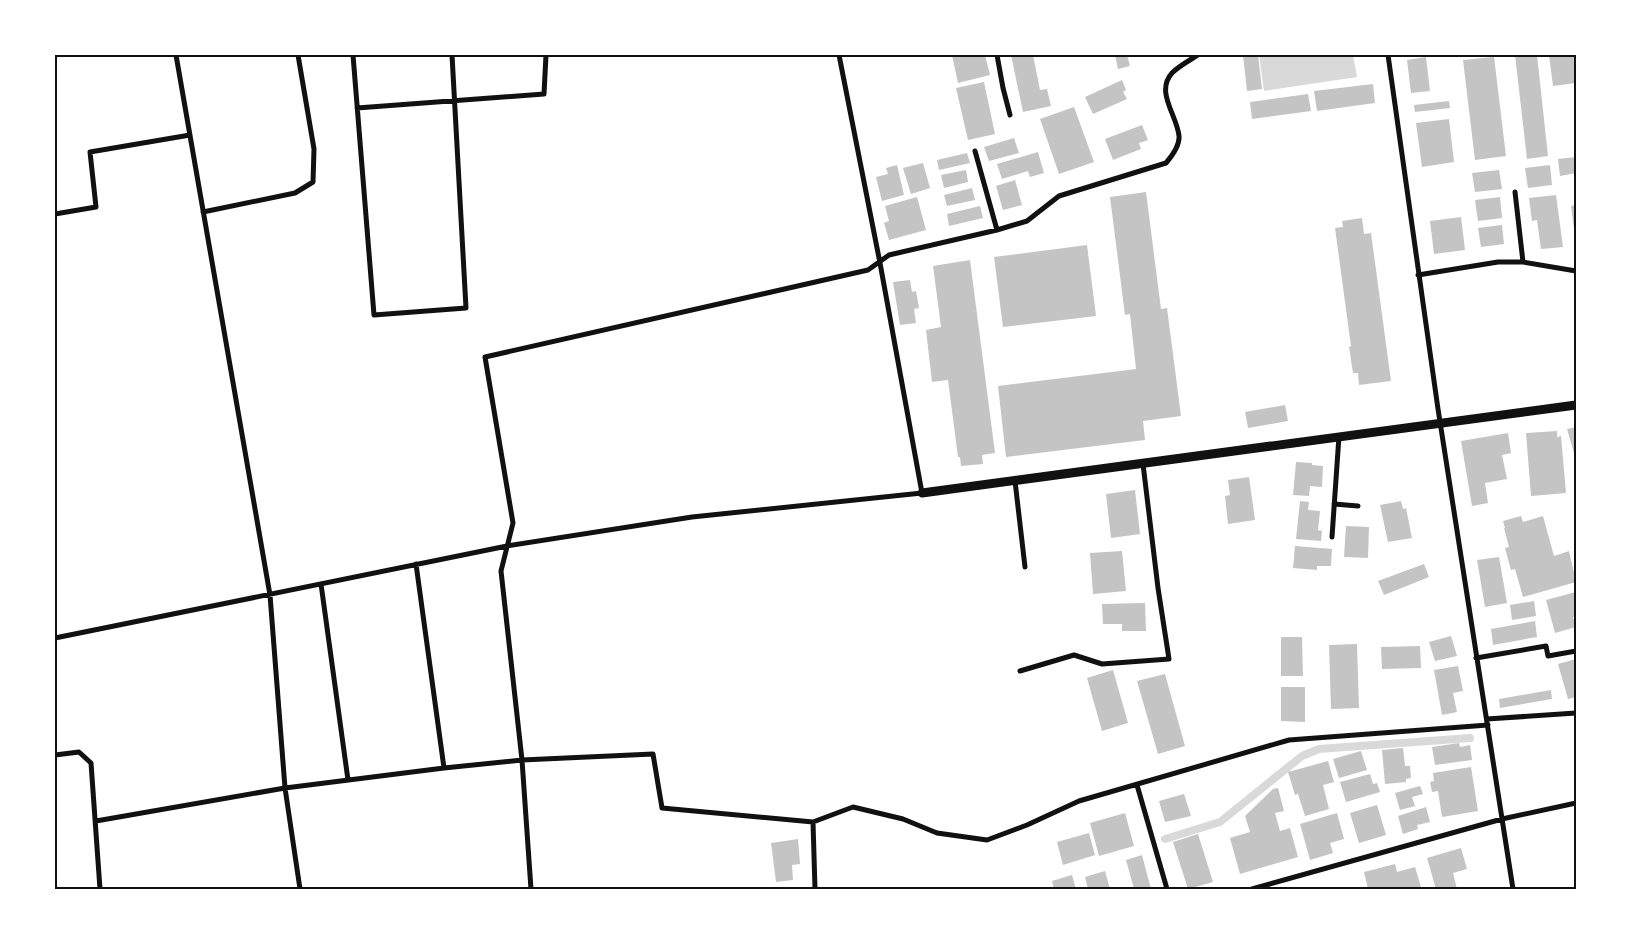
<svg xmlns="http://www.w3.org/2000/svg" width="1631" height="944" viewBox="0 0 1631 944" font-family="'DM Sans',sans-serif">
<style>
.water{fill:#d9d9d9}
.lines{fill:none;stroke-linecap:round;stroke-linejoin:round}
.stream{stroke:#d9d9d9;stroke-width:8}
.building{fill:#c4c4c4}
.minor{stroke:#111;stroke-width:5}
.tertiary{stroke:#111;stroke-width:9}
.neatline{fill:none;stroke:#111;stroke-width:2}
</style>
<rect width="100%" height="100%" fill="#fff"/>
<path class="water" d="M1259,55H1353L1357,77L1264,91Z"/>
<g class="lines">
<path class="stream" d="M1165,839L1220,822L1302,756L1319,749L1470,738"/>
</g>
<path class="building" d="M952,55H985L990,75L958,83Z
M1011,55H1033L1040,90L1047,89L1051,106L1023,112Z
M1115,55H1127L1130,66L1118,69Z
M1243,55H1258L1262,89L1247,91Z
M1515,55H1537L1548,156L1527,159Z
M1549,55H1576V83L1553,86Z
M1426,57L1430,91L1411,93L1407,60Z
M1494,57L1506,156L1475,160L1463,60Z
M1122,80L1126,90L1123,92L1127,99L1093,114L1085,97Z
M984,82L995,134L968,140L956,88Z
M1373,84L1375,103L1317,111L1314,91Z
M1308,94L1311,111L1252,119L1250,102Z
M1449,101L1450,108L1415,112L1414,105Z
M1074,107L1094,162L1059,174L1040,119Z
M1449,119L1454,162L1422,167L1416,123Z
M1142,125L1148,140L1139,143L1141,149L1113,160L1105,139Z
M1014,138L1019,153L989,161L984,147Z
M1038,152L1044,173L1030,177L1028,171L1002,179L997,164Z
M967,153L970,163L939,170L937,160Z
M1576,157V173L1560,176L1558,159Z
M923,163L930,188L911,194L903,168Z
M897,165L904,195L882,201L876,177L888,174L886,168Z
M1550,165L1552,185L1528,188L1525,168Z
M966,170L968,182L944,188L941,175Z
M1499,170L1502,189L1475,192L1472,173Z
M1015,180L1022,205L1003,210L996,186Z
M972,188L975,200L947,206L944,195Z
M1146,192L1161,309L1167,308L1181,416L1143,421L1145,440L1006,457L998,386L1136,369L1130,314L1125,315L1110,197Z
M1556,195L1563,247L1541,249L1537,220L1532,221L1529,198Z
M917,197L926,230L889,240L884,223L889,221L885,206Z
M1500,197L1502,218L1478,221L1475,200Z
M1576,205V237H1575L1571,206Z
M980,206L983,218L949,226L947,214Z
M1461,217L1465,250L1434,254L1430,221Z
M1362,218L1364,234L1371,233L1391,381L1359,385L1358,373H1353L1349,347L1351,346L1335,228L1343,227L1342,221Z
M1502,225L1504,244L1481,247L1478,228Z
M1087,245L1096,316L1003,327L994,257Z
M970,260L995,453L982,455L983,464L961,466L960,457H958L948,380L932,382L926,330L941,327L933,266Z
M910,280L912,292L916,291L919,308L914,309L916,323L900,325L893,282Z
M1285,405L1288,421L1248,428L1245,412Z
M1576,427V460L1567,429Z
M1557,431V437L1561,436L1566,493L1531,496L1526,433Z
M1508,433L1511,453L1502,455L1507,479L1485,483L1488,503L1472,506L1461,441Z
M1296,462L1312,463V465L1323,466L1322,487L1310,486L1309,496L1293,495Z
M1249,477L1255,520L1228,524L1225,496L1230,495L1228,480Z
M1135,490L1140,534L1111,538L1106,494Z
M1300,501L1309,502L1308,510L1320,511L1318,530L1322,531L1321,541L1296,539Z
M1401,501L1403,509L1406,508L1412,538L1388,542L1380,505Z
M1521,516L1523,522L1543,516L1554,556L1569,551L1576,582L1523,597L1515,569L1511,570L1505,548L1509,547L1504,528H1505L1503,521Z
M1346,526L1369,527L1368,558L1344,557Z
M1295,546L1332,549L1331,566H1317V570L1293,568Z
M1122,551L1126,591L1093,594L1090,553Z
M1499,557L1507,603L1485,607L1477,560Z
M1424,564L1429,577L1384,595L1378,581Z
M1576,592V616L1573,617L1576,627L1555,633L1546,600Z
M1534,601L1536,616L1512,620L1510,605Z
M1145,603L1146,631H1122V624H1103L1102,604Z
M1535,621L1537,637L1493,645L1491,629Z
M1451,636L1457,656L1435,661L1429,642Z
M1281,637H1302L1303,676H1281Z
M1357,644L1359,708L1331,709L1329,645Z
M1420,646L1421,668L1382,669L1381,647Z
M1576,659V697L1568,699L1558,664Z
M1458,666L1463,691L1453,693L1457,712L1442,715L1434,670Z
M1113,670L1128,723L1102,731L1087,678Z
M1165,674L1185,746L1158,754L1137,681Z
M1281,687H1305V722L1281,721Z
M1551,690L1552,699L1500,708L1499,699Z
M1459,743L1460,747L1470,745L1472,760L1435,765L1432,747Z
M1403,748L1405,766H1410L1411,778L1406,779V782L1385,784L1382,750Z
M1361,751L1367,770L1339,778L1333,759Z
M1328,761L1334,782L1323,785L1329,809L1305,816L1298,794L1295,795L1288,772Z
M1471,767L1478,811L1442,817L1438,791L1432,792L1430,782L1434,781L1433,773Z
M1370,774L1373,784L1377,783L1380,792L1346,802L1340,782Z
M1420,786L1423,794L1412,797L1415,806L1400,810L1395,793Z
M1278,788L1284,811L1275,813L1280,831L1290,828L1298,857L1240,874L1230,838L1250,832L1245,816L1273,789Z
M1184,794L1191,816L1165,822L1159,801Z
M1377,805L1386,835L1359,843L1350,813Z
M1426,807L1430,822L1417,825L1418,829L1403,834L1398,816Z
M1125,813L1134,846L1099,856L1090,823Z
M1337,813L1344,839L1330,843L1333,853L1310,860L1300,824Z
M1089,833L1095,855L1063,865L1057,842Z
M1198,834L1213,882L1188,889L1173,842Z
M798,839L800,864L792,865L793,880L776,882L771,843Z
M1461,848L1467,869L1453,873L1457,889H1436L1427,858Z
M1142,855L1151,889H1134L1126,860Z
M1395,864L1397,872L1415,867L1421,887L1412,889H1368L1364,872Z
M1105,871L1110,889H1088L1085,877Z
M1072,875L1076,889H1054L1052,881Z"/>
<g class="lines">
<path class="minor" d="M176,55L270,595L285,788L300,889
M353,55L374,315L466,308L452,55
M997,55L1003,88L1010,115
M1388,55L1438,409L1513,889
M357,108L544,94L546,55
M975,151L997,230
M1515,192L1523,262
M203,212L295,193L313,182L314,149L298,55
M55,214L96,207L90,152L190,135
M1418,275L1498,262H1523L1576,271
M1015,481L1025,567
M1334,504L1358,506
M1332,537L1339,436
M416,564L444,768
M321,584L348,780
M55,638L507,546L692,517L922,493L880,263L839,55
M1476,658L1546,646L1548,656L1576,651
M1020,671L1074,655L1102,664L1169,659L1158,588L1143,464
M1487,719L1576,713
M55,755L79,752L91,763L100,889
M1137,785L1167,889
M96,821L285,788L444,768L522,760L653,754L662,808L813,822L853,807L903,819L937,833L987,840L1027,825L1079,801L1289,740L1488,725
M813,822L815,889
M531,889L522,760L501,571L513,523L485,357L868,270L889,255L997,230L1027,221L1059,196L1166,163C1172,156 1180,146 1179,136C1177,115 1155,92 1172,73C1179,66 1190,60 1198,55
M1252,889L1502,819L1576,803"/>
<path class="tertiary" d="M922,493L1576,405"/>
</g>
<rect width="1631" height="944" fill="none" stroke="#ffffff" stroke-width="112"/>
<rect x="56" y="56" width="1519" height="832" class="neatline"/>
</svg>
